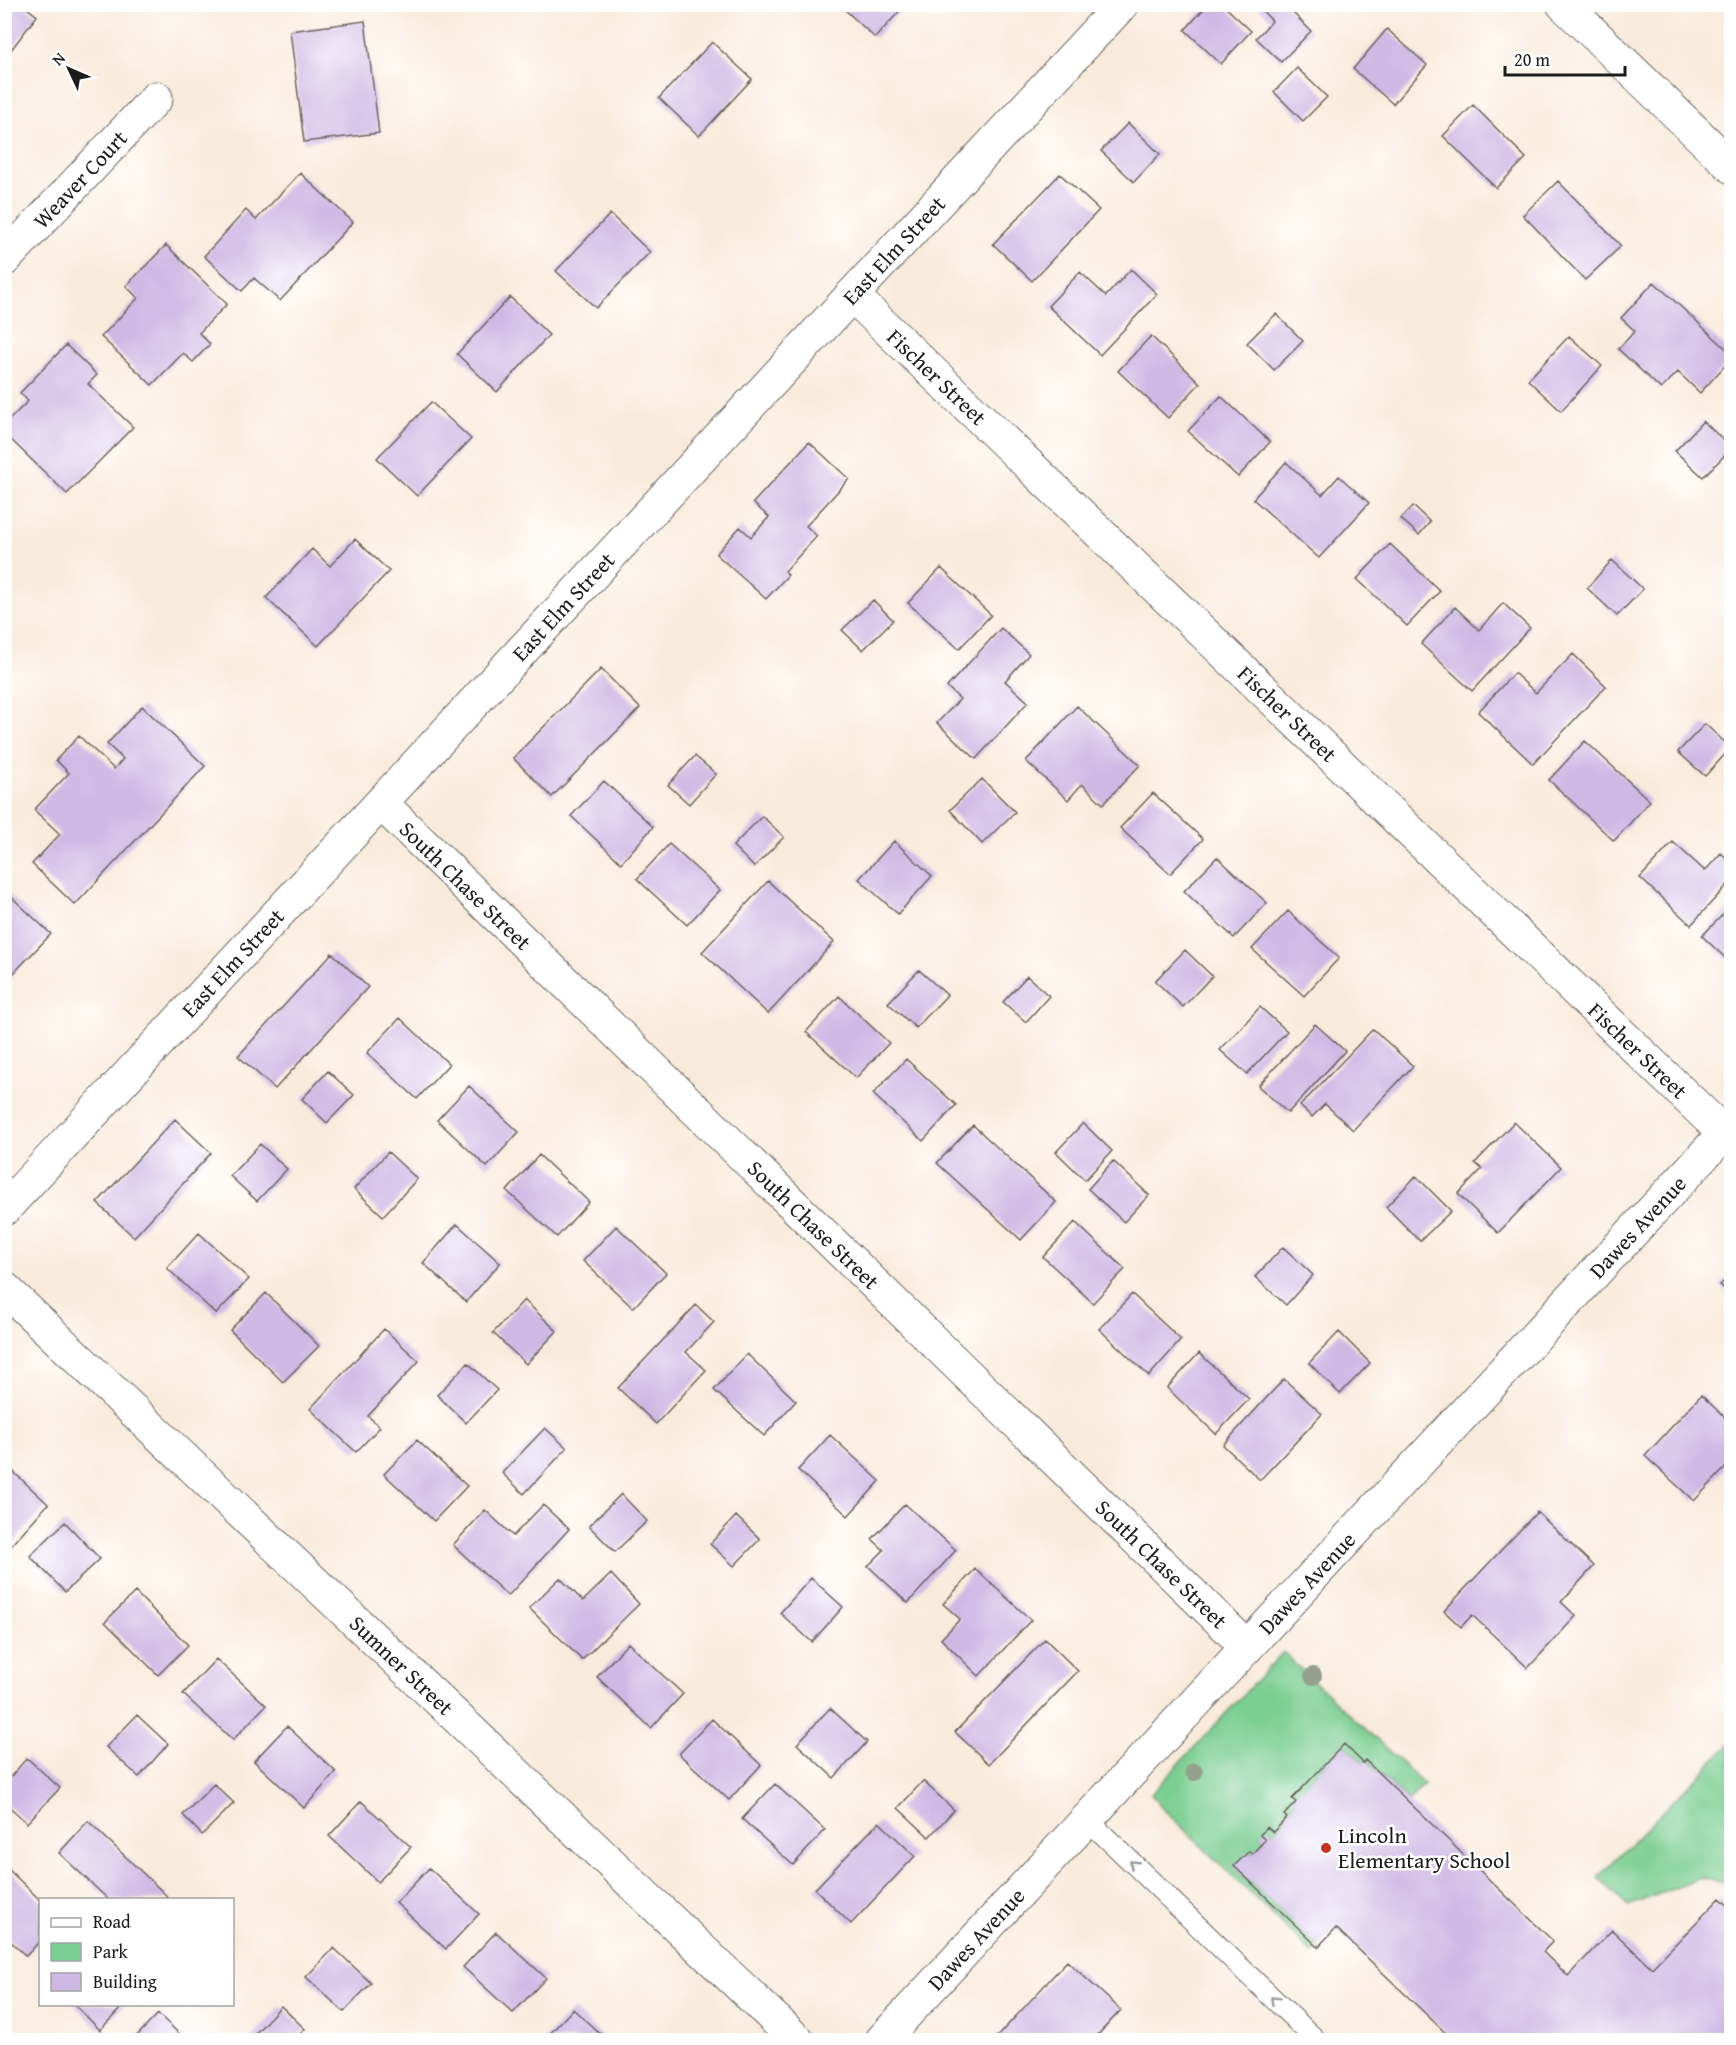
<svg xmlns="http://www.w3.org/2000/svg" width="1736" height="2045" viewBox="0 0 1736 2045" font-family="'Gentium Book Plus',serif">
<style>
.green{fill:#7ace91;stroke:#4b7556;stroke-width:1.5}
.building{fill:#ceb9e4}
.lines{fill:none;stroke-linecap:round;stroke-linejoin:round}
.lane-casing{stroke:#69645f;stroke-width:22}
.street-casing{stroke:#69645f;stroke-width:35}
.lane{stroke:#fff;stroke-width:20}
.street{stroke:#fff;stroke-width:33}
.tree{fill:#94a08c}
.oneway{stroke:#999}
.poi-dot{fill:#c8321e;stroke:#fff;stroke-width:2}
.labels{text-anchor:middle;stroke-width:5;stroke-linejoin:round;paint-order:stroke}
.street-label{font-size:22px;fill:#1c1c1c;stroke:#fff}
.poi-label{font-size:22px;fill:#1c1c1c;stroke:#fff;text-anchor:start}
</style>
<rect width="100%" height="100%" fill="#fff"/>
<filter id="ink" filterUnits="userSpaceOnUse"><feTurbulence type="fractalNoise" baseFrequency=".0167" numOctaves="2"/><feDisplacementMap in="SourceGraphic" scale="12" xChannelSelector="R" yChannelSelector="G"/><feConvolveMatrix kernelMatrix="1 2 1 2 8 2 1 2 1" color-interpolation-filters="sRGB"/></filter>
<filter id="wash" filterUnits="userSpaceOnUse"><feTurbulence type="fractalNoise" baseFrequency=".008" numOctaves="4" result="noise"/><feDisplacementMap in="SourceGraphic" scale="24" xChannelSelector="R" yChannelSelector="G"/><feGaussianBlur stdDeviation="1.35" result="paint"/><feColorMatrix in="noise" values="0 0 0 0 0 0 0 0 0 0 0 0 0 0 0 0 0 1.4 0 .05"/><feComposite in="paint" operator="in"/></filter>
<g filter="url(#wash)">
<rect width="100%" height="100%" fill="#f9ebdb"/>
<path class="green" d="M1283,1652L1424,1784L1408,1801L1366,1760L1363,1763L1344,1744L1293,1798L1296,1802L1284,1815L1287,1818L1273,1832L1267,1828L1260,1835L1265,1840L1252,1854L1234,1866L1318,1947L1312,1953L1158,1804L1151,1794Z
M1731,1743V1886L1729,1884L1701,1878L1628,1906L1598,1877Z"/>
<g id="blocks">
<path class="building" d="M4,4H22L37,16L4,59Z
M839,4H906L875,38Z
M1208,4H1222L1251,31L1221,64L1185,30Z
M1256,4H1284L1311,31L1281,62L1256,38L1272,21Z
M365,21L379,133L304,142L290,31Z
M1387,29L1427,65L1393,104L1353,69Z
M712,42L752,79L699,136L659,98Z
M1297,68L1327,97L1303,121L1274,92Z
M1473,105L1526,158L1496,188L1443,136Z
M1128,123L1160,154L1134,182L1101,151Z
M300,173L353,222L280,301L254,278L242,291L204,256L246,210L256,220Z
M1060,174L1099,210L1032,281L993,244Z
M1558,181L1621,246L1585,280L1523,215Z
M610,214L650,252L596,308L556,271Z
M166,245L227,304L199,333L210,344L193,362L183,353L152,385L101,337L138,298L126,286Z
M1131,269L1157,294L1100,355L1048,306L1080,272L1106,296Z
M1654,282L1732,354V358L1700,393L1678,372L1661,389L1618,349L1635,331L1621,318Z
M510,297L549,335L497,392L457,354Z
M1276,314L1303,341L1274,370L1247,343Z
M1151,336L1200,383L1168,418L1118,371Z
M1569,336L1602,366L1561,411L1528,380Z
M66,345L97,375L88,384L133,427L67,494L4,433V425L28,401L20,393Z
M1221,396L1270,442L1238,477L1188,431Z
M431,402L471,439L417,496L377,458Z
M1703,421L1732,448L1703,477L1675,451Z
M809,442L849,479L806,526L817,536L785,571L788,575L766,599L716,554L740,527L751,537L769,517L753,503Z
M1286,462L1322,495L1339,476L1369,503L1319,558L1253,499Z
M1413,506L1430,522L1419,535L1401,519Z
M355,539L389,571L318,646L266,598L312,549L330,566Z
M1390,544L1440,591L1407,626L1357,579Z
M1612,560L1643,589L1617,616L1587,588Z
M941,568L991,615L959,649L908,603Z
M873,600L893,620L863,650L842,630Z
M1503,603L1530,628L1472,691L1421,644L1455,607L1479,630Z
M1001,628L1029,654L1005,681L1028,702L976,759L937,723L960,699L947,687Z
M1573,654L1606,686L1533,764L1478,712L1514,673L1536,693Z
M601,669L640,708L552,797L513,758Z
M142,706L205,766L75,905L32,864L60,834L34,810L69,773L56,760L79,736L114,769L123,759L107,744Z
M1077,706L1140,765L1103,804L1082,784L1068,800L1026,761Z
M1705,724L1731,748L1705,776L1678,752Z
M1585,741L1650,801L1614,841L1549,780Z
M695,756L716,774L689,804L668,785Z
M982,779L1015,812L982,844L950,810Z
M604,781L653,827L621,863L571,816Z
M1153,793L1203,839L1170,874L1120,828Z
M762,816L784,837L754,867L733,846Z
M894,841L932,876L898,914L859,879Z
M1673,842L1705,871L1721,853L1732,863V880L1691,925L1640,878Z
M669,844L720,890L687,925L637,879Z
M1217,857L1267,903L1234,938L1184,891Z
M768,881L834,942L768,1014L702,952Z
M4,890L51,934L6,981L4,980Z
M1732,905V964L1702,936Z
M1288,911L1339,958L1304,996L1252,949Z
M1185,950L1212,976L1183,1007L1155,981Z
M332,953L368,987L275,1089L238,1056Z
M919,970L947,995L916,1028L888,1003Z
M1027,976L1049,996L1026,1022L1003,1002Z
M839,996L889,1043L856,1078L806,1032Z
M1260,1007L1287,1031L1247,1074L1220,1050Z
M400,1018L449,1064L417,1099L367,1053Z
M1315,1024L1345,1051L1288,1113L1258,1086Z
M1373,1029L1413,1066L1353,1130L1325,1104L1312,1117L1300,1106Z
M906,1059L956,1105L923,1141L873,1094Z
M328,1071L354,1095L327,1123L302,1099Z
M469,1086L519,1132L487,1167L437,1120Z
M175,1119L211,1153L134,1237L97,1203Z
M1514,1122L1561,1167L1498,1233L1458,1194L1482,1169L1475,1163Z
M1083,1123L1112,1151L1085,1180L1056,1152Z
M973,1125L1056,1202L1021,1240L937,1163Z
M260,1144L287,1169L257,1201L230,1176Z
M388,1152L417,1179L383,1216L354,1189Z
M539,1155L589,1202L557,1237L507,1191Z
M1113,1161L1149,1195L1124,1222L1088,1189Z
M1416,1176L1451,1211L1420,1241L1386,1207Z
M1075,1222L1125,1269L1093,1303L1043,1257Z
M457,1224L500,1263L466,1302L423,1263Z
M616,1226L666,1273L633,1308L583,1261Z
M199,1233L249,1279L216,1314L167,1268Z
M1283,1247L1313,1275L1286,1305L1255,1277Z
M1732,1274V1296L1720,1285Z
M266,1293L319,1346L283,1382L230,1330Z
M1132,1294L1181,1340L1149,1376L1099,1329Z
M524,1300L557,1331L526,1364L493,1333Z
M696,1305L714,1322L686,1352L706,1370L656,1424L618,1388Z
M384,1329L419,1361L368,1416L380,1427L356,1452L310,1409Z
M1339,1332L1370,1363L1340,1394L1309,1363Z
M1199,1353L1249,1399L1216,1434L1167,1388Z
M747,1354L796,1401L764,1436L714,1390Z
M468,1363L497,1390L466,1423L437,1395Z
M1284,1379L1322,1414L1260,1480L1223,1445Z
M1701,1395L1732,1424V1461L1694,1501L1645,1456Z
M545,1428L567,1448L524,1494L502,1473Z
M830,1435L880,1481L848,1516L798,1470Z
M417,1440L467,1486L434,1521L384,1474Z
M5,1464L48,1504L5,1552Z
M621,1494L647,1521L615,1552L589,1526Z
M905,1504L956,1550L908,1603L868,1566L884,1550L872,1539Z
M543,1505L569,1529L508,1596L453,1545L485,1510L513,1536Z
M1537,1512L1594,1566L1561,1602L1576,1616L1528,1668L1472,1615L1461,1627L1444,1611Z
M736,1516L760,1539L734,1566L710,1544Z
M65,1522L100,1559L65,1592L30,1556Z
M975,1569L1031,1620L979,1676L941,1639L960,1619L943,1604Z
M611,1574L639,1604L582,1660L529,1608L560,1578L583,1601Z
M811,1578L843,1607L812,1642L780,1613Z
M135,1592L188,1645L158,1675L105,1622Z
M1045,1639L1078,1671L989,1764L955,1732Z
M628,1643L683,1694L651,1728L597,1677Z
M216,1659L266,1705L233,1740L183,1694Z
M830,1708L867,1742L834,1778L797,1744Z
M137,1715L168,1744L139,1777L106,1747Z
M712,1719L761,1765L729,1800L679,1754Z
M287,1726L336,1772L304,1808L254,1761Z
M1344,1744L1363,1763L1365,1760L1553,1941L1543,1952L1568,1976L1612,1930L1652,1968L1720,1898L1732,1909V2040H1453L1336,1928L1318,1947L1234,1866L1249,1851L1252,1854L1265,1840L1260,1835L1267,1827L1273,1832L1287,1818L1284,1815L1296,1802L1292,1799Z
M27,1758L60,1788L27,1823L4,1802V1784Z
M923,1781L954,1810L929,1837L898,1808Z
M214,1784L234,1803L202,1835L183,1815Z
M775,1784L825,1830L793,1865L742,1819Z
M361,1801L411,1847L378,1882L329,1836Z
M88,1821L167,1896L164,1900H109L59,1853Z
M879,1822L915,1856L851,1924L815,1889Z
M6,1867L40,1900V1941L26,1956L4,1935Z
M429,1868L479,1914L446,1949L396,1903Z
M496,1932L546,1978L513,2013L463,1967Z
M334,1948L371,1983L344,2012L306,1977Z
M1067,1961L1121,2010L1093,2040H994Z
M74,2004H125L100,2030Z
M281,2006L305,2029L294,2040H251L250,2039Z
M573,2009L607,2040H544Z
M158,2014L186,2040H133Z"/>
</g>
</g>
<g filter="url(#ink)">
<use href="#blocks" fill-opacity="0" stroke="#69645f" stroke-width="1.5"/>
<g class="lines">
<defs>
<path id="lane" d="M1087,1819L1316,2040"/>
<g id="street">
<path d="M1563,4L1732,167"/>
<path id="s1" d="M4,260L156,98"/>
<path id="s2" d="M852,295L1724,1133"/>
<path id="s3" d="M381,803L1247,1647"/>
<path id="s4" d="M4,1209L1122,4"/>
<path id="s5" d="M4,1288L797,2040"/>
<path id="s6" d="M882,2040L1732,1125"/>
</g>
</defs>
<use href="#lane" class="lane-casing"/>
<use href="#street" class="street-casing"/>
<use href="#lane" class="lane"/>
<use href="#street" class="street"/>
</g>
<g class="tree">
<circle cx="1313" cy="1676" r="9"/>
<circle cx="1194" cy="1772" r="9"/>
</g>
<defs><path id="oneway-chevron" d="M-2-3.5L2.5 0L-2 3.5" fill="none" stroke-width="1.6" stroke-linecap="round" stroke-linejoin="round" transform="scale(1.5)"/></defs>
<g class="oneway">
<use href="#oneway-chevron" transform="translate(1133 1864) rotate(-136)"/>
<use href="#oneway-chevron" transform="translate(1274 2000) rotate(-136)"/>
</g>
</g>
<circle class="poi-dot" cx="1326" cy="1848" r="6"/>
<g class="labels">
<g class="street-label">
<text dy="8" stroke="none"><textPath href="#s1" startOffset="111">Weaver Court</textPath></text>
<text dy="8" stroke="none"><textPath href="#s4" startOffset="1308">East Elm Street</textPath></text>
<text dy="8" stroke="none"><textPath href="#s2" startOffset="118">Fischer Street</textPath></text>
<text dy="8" stroke="none"><textPath href="#s4" startOffset="822">East Elm Street</textPath></text>
<text dy="8" stroke="none"><textPath href="#s2" startOffset="604">Fischer Street</textPath></text>
<text dy="8" stroke="none"><textPath href="#s3" startOffset="118">South Chase Street</textPath></text>
<text dy="8" stroke="none"><textPath href="#s4" startOffset="336">East Elm Street</textPath></text>
<text dy="8" stroke="none"><textPath href="#s2" startOffset="1090">Fischer Street</textPath></text>
<text dy="8" stroke="none"><textPath href="#s3" startOffset="604">South Chase Street</textPath></text>
<text dy="8" stroke="none"><textPath href="#s6" startOffset="1110">Dawes Avenue</textPath></text>
<text dy="8" stroke="none"><textPath href="#s3" startOffset="1090">South Chase Street</textPath></text>
<text dy="8" stroke="none"><textPath href="#s6" startOffset="624">Dawes Avenue</textPath></text>
<text dy="8" stroke="none"><textPath href="#s5" startOffset="548">Sumner Street</textPath></text>
<text dy="8" stroke="none"><textPath href="#s6" startOffset="138">Dawes Avenue</textPath></text>
</g>
<g class="poi-label">
<text x="1338" y="1843">Lincoln<tspan x="1338" dy="25">Elementary School</tspan></text>
</g>
</g>
<rect width="1736" height="2045" fill="none" stroke="#fff" stroke-width="24"/>
<rect x="39" y="1898" width="195" height="108" fill="#ffffff" stroke="#a4a4a4" stroke-width="1.5"/>
<rect x="51" y="1918" width="30" height="9" fill="#ffffff" stroke="#a4a4a4" stroke-width="1.5"/>
<text x="93" y="1928" font-size="18" fill="#1c1c1c">Road</text>
<rect x="51" y="1943" width="30" height="18" fill="#7ace91" stroke="#a4a4a4" stroke-width="1.5"/>
<text x="93" y="1958" font-size="18" fill="#1c1c1c">Park</text>
<rect x="51" y="1973" width="30" height="18" fill="#ceb9e4" stroke="#a4a4a4" stroke-width="1.5"/>
<text x="93" y="1988" font-size="18" fill="#1c1c1c">Building</text>
<g transform="translate(69 69) rotate(314)" stroke="#ffffff" stroke-width="4.5" paint-order="stroke">
<path d="M0-4.5L10 22L0 15L-10 22Z" fill="#1c1c1c"/>
<text y="-9" font-size="16" font-weight="bold" text-anchor="middle" fill="#1c1c1c">N</text>
</g>
<path d="M1505 66v9h120v-9" fill="none" stroke="#1c1c1c" stroke-width="3"/>
<text x="1514" y="66" font-size="18" fill="#1c1c1c" stroke="#ffffff" stroke-width="4.5" paint-order="stroke">20 m</text>
</svg>
